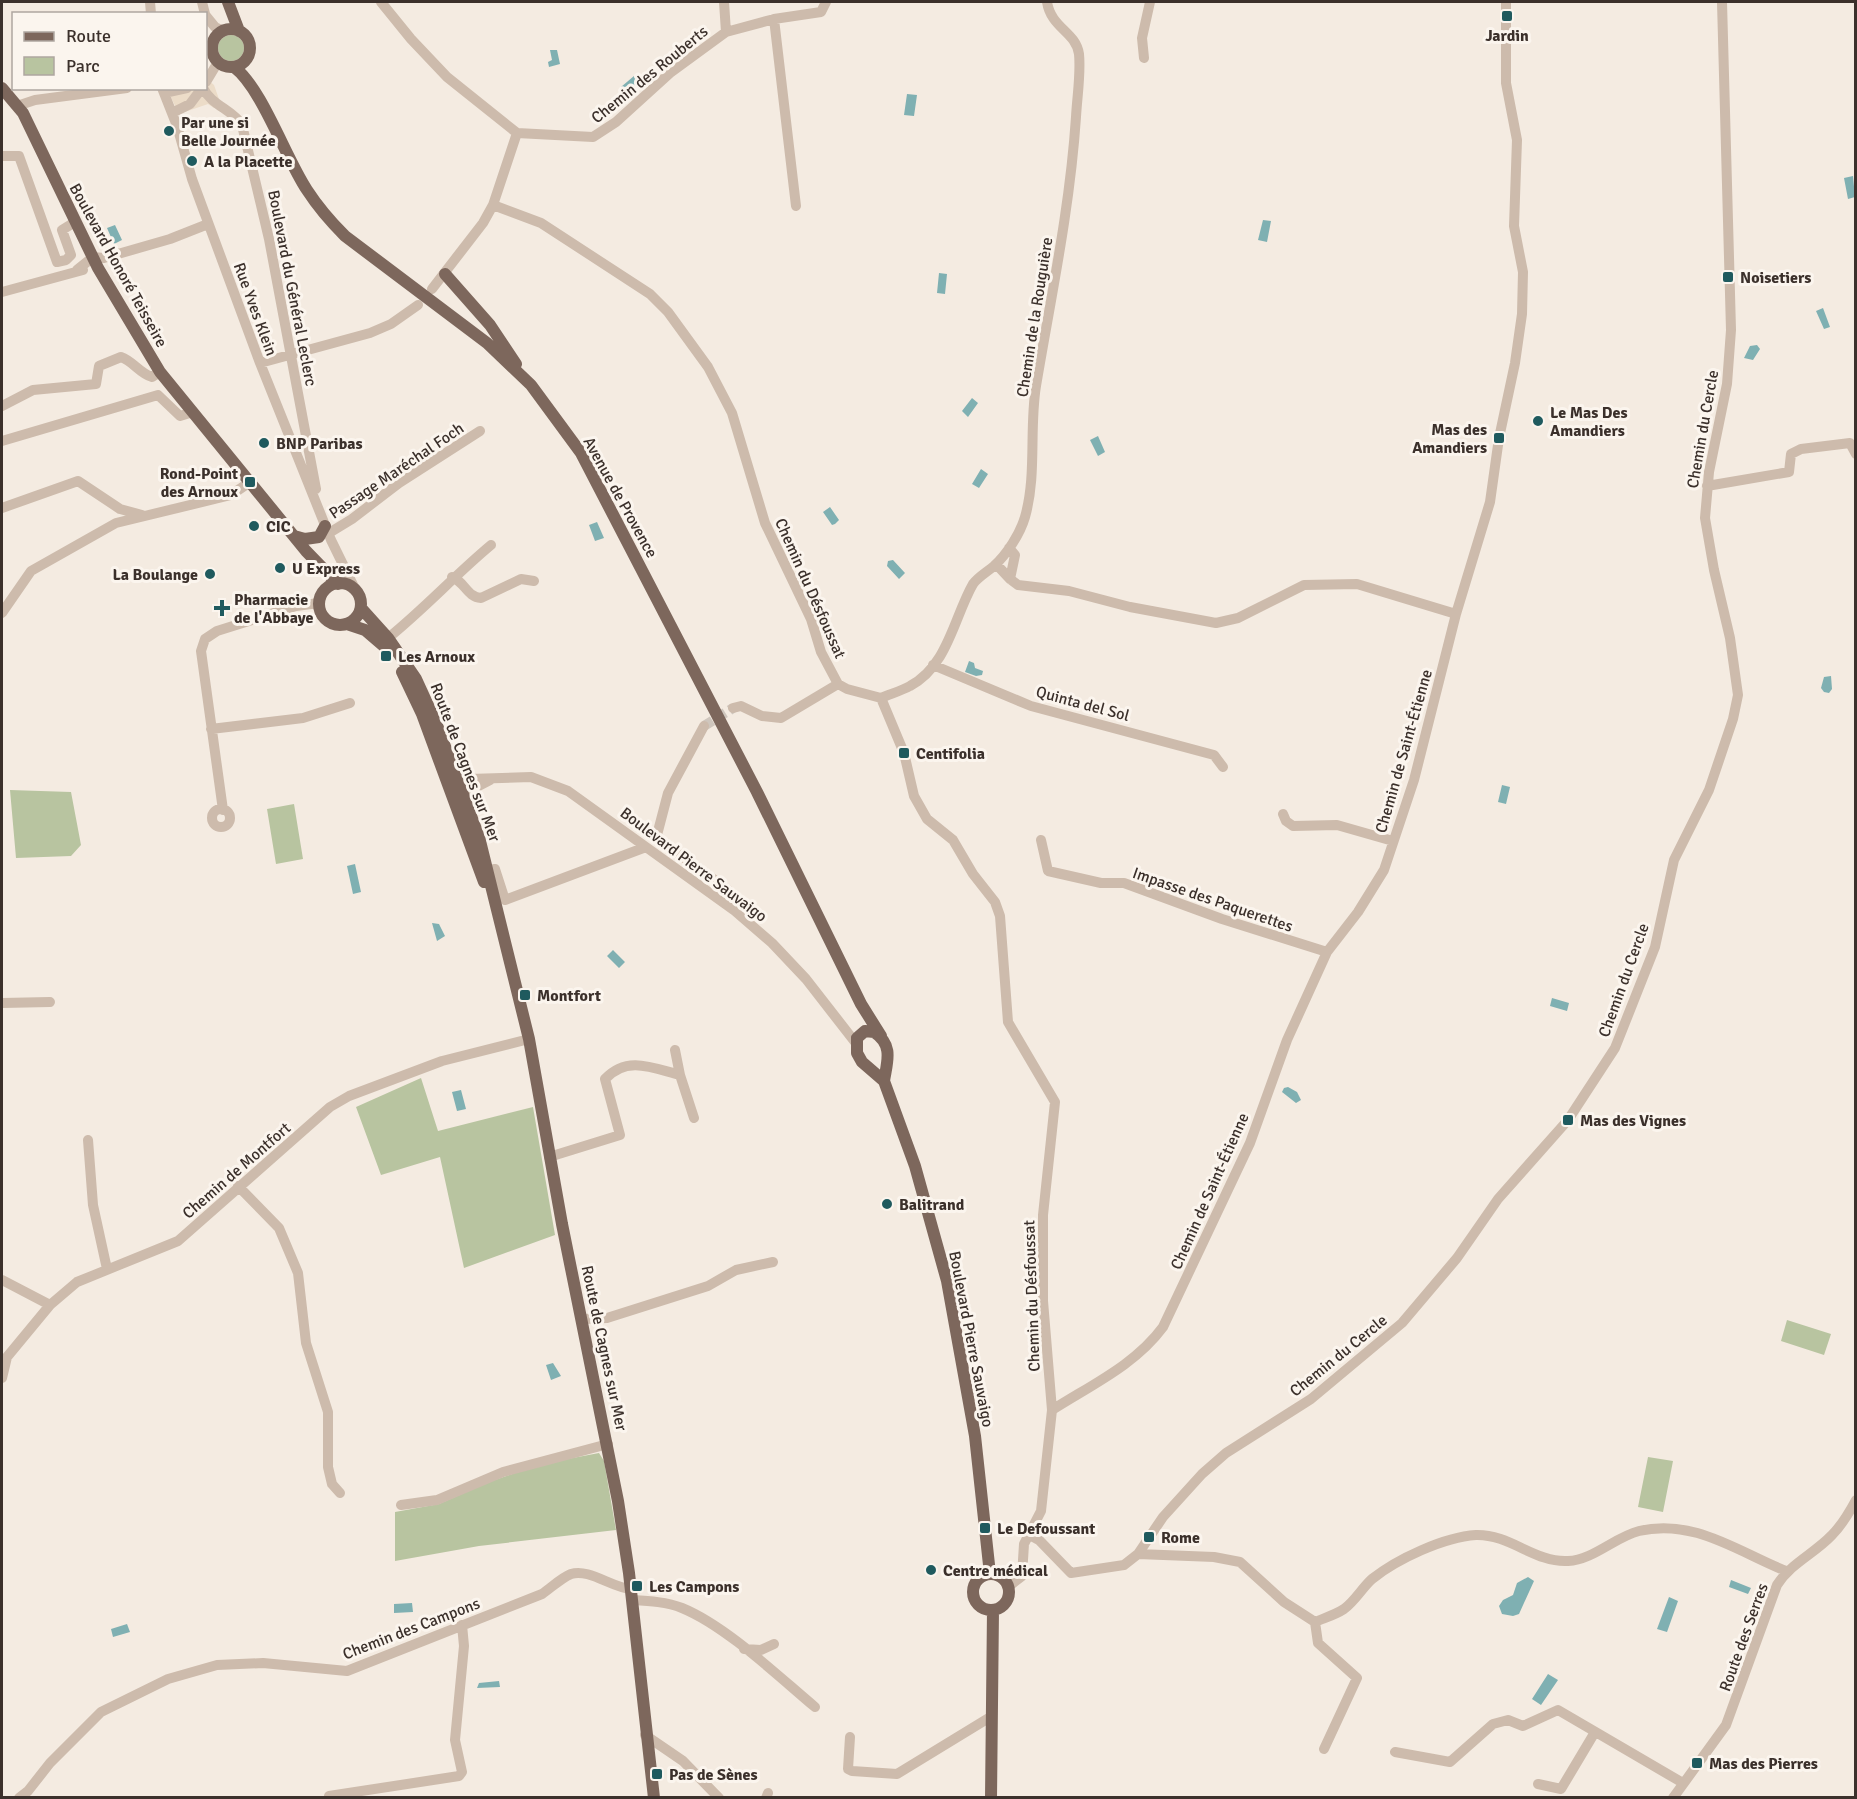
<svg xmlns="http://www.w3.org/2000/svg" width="1857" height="1799" viewBox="0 0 1857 1799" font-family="Signika,sans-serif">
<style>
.green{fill:#b8c4a0}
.plaza{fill:#ecdcc8}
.water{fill:#7fb0b2}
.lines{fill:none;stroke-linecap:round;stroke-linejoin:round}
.minor-tunnel{stroke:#cfc6bd;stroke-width:10;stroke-dasharray:10 5;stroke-linecap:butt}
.minor{stroke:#cdbbac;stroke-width:10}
.major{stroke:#7d675c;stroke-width:12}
.poi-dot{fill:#1f5a5e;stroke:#fbf5ee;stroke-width:2}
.labels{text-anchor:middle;stroke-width:6;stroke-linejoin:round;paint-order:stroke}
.poi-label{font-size:16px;font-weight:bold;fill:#3b302b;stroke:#fbf5ee;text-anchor:start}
.street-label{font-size:16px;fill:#3b302b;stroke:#fbf5ee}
</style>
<rect width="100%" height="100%" fill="#f4ebe1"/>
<path class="green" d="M218 48a13 13 0 1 1 26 0a13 13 0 1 1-26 0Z
M10,790L71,792L81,845L71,856L16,858Z
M294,804L303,859L276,864L267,809Z
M421,1078L438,1131L533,1107L555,1235L464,1268L440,1157L381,1175L356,1107Z
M1787,1320L1831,1334L1824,1355L1781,1341Z
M599,1453L604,1461L616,1530L479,1546L395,1561V1512L439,1504L489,1482L541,1464Z
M1648,1457L1673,1461L1663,1512L1638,1507Z"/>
<path class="plaza" d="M207,79L214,85L220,102L214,108L208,104L179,114L167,89L206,88Z"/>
<path class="water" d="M550,50H557L560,64L549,67L548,62L552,60Z
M634,76L639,82L626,93L621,87Z
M907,94L917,95L914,116L904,115Z
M1853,176L1855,197L1848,199L1844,178Z
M1263,220L1271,221L1267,242L1258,240Z
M115,225L122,240L114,244L107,228Z
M939,273L947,274L945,294L937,293Z
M1823,308L1830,327L1824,329L1816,311Z
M1757,345L1760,349L1753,360L1744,358L1750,346Z
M972,398L978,403L968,417L962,411Z
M1098,436L1105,452L1098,456L1090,440Z
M981,469L988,474L979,488L972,484Z
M830,507L839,520L835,524L832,525L823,512Z
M597,522L604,538L595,541L589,525Z
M893,560L905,573L899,579L887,566L888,561Z
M969,661L974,663L975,668L983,671L982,675L976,676L965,672Z
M1831,676L1832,689L1829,693L1824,692L1821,688L1824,677Z
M1502,785L1510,787L1506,804L1498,802Z
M355,864L361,892L353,894L347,866Z
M432,923L439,924L445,936L437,941Z
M613,950L625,962L619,968L607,956Z
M1552,998L1569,1003L1567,1011L1550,1006Z
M1288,1087L1297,1092L1301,1100L1296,1103L1282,1092L1284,1088Z
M461,1090L466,1109L457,1111L452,1092Z
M553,1363L561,1376L551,1380L546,1365Z
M1528,1577L1534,1581L1519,1614L1513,1616L1502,1614L1499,1606L1503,1600L1513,1595L1517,1583Z
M1731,1580L1751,1588L1748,1594L1729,1587Z
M1669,1597L1678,1601L1667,1632L1657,1629Z
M412,1603L413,1612L394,1613V1604Z
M127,1624L130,1632L113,1637L111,1629Z
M1548,1674L1558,1680L1541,1705L1532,1699Z
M499,1681L500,1687L477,1688L479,1683Z"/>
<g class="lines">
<path class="minor-tunnel" d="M704,726L733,708"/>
<path class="minor" d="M150,2L151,14
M202,2L205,14
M381,2L411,39L447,77L517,133
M724,2L726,32
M206,16L215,27L223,31
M774,19L796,206
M1144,58L1142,38L1150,2
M206,82L218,62
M162,88L177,126L192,179L260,363L331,540L356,591
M203,88C212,106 232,109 242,125L269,239L316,489
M164,93L187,88
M17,106L35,100L127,88
M172,113L190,104L202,88
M517,133L593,137L616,122L670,73L726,32L774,19L821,12L826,2
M2,156H19L57,262L66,260L71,255L62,230L75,222
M493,205L541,223L650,294L668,312L708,367L732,413L765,523L811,619L821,652L838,684L847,689L881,698L904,753L914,796L927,819L953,840L973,874L995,902L1000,916L1008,1022L1055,1102L1043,1215V1301L1052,1410L1041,1511L1024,1544L1022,1576L1008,1587
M77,270L93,257L104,258L170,239L208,224
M432,289L483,223L493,205L517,133
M2,292L83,270
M260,363L370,333L391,324L418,305
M2,406L33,390L96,384L99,366L121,357C133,361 139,373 152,377L160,372
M2,441L158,395L180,416L193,412
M1707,486L1789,472L1791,454L1801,449L1850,443L1856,454
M2,508L78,481L120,509L142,515
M329,533L352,519L399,483L480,431
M996,564L1010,579L1015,555L1009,548
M452,577C465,582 467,597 481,598L521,579L534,581
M1010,579L1018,585L1069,591L1130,607L1216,623L1238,618L1304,585L1357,584L1456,614
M2,613L31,571L116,523L231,495L250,482
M388,638C424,609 455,575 491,545
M933,665L1031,706L1214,755L1223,767
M881,698C890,694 901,691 910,686C948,666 954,617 973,584C978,577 987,572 994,566C1007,554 1020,534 1025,517C1037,475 1029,429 1036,386C1051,297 1070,208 1076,117C1077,97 1081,74 1079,54C1076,32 1051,28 1047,2
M733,708L741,706L762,716L781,718L838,684
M704,726L668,793L657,835L661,841L727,889L735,910
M211,729L303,718L350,703
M458,783L469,779L531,777L568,791L735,911L772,943L806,979L855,1042
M457,789L463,794L490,780
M212 818a9 9 0 1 1 18 0a9 9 0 1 1-18 0Z
M223,810L201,651L205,639L217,631L296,606L319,603
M1283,814L1286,821L1293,826L1337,825L1393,841
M1041,840L1048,871L1101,883H1124L1222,919L1327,952
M481,872L495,869L505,900L646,847
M2,1003L50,1002
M675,1050L680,1075
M88,1140L93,1205L107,1269
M549,1157L620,1135L605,1079C627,1055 653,1068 680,1075L694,1118
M238,1186L279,1228L298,1273L306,1343L328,1412V1467L332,1484L340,1493
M2,1280L50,1305
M583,1319L607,1318L708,1286L736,1270L773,1262
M2,1378L7,1357L50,1305L77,1282L178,1241L330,1107L349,1096L442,1061L529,1039
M1052,1410C1091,1385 1135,1365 1163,1327L1250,1143L1287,1040L1327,952L1358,912L1384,870L1414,780L1456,614L1490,502L1499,438L1515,363L1522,314L1523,272L1514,226L1517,140L1506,83V2
M401,1505L437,1500L503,1472L608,1444
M1028,1534L1039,1540L1071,1573L1124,1565L1138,1554L1163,1517L1202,1474L1226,1453L1311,1399L1402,1323L1457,1258L1498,1199L1568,1120L1615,1048L1655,947L1674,860L1709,790L1733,719L1738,695L1730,638L1714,570L1705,518L1709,472L1727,384L1731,330L1722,2
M1138,1554L1214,1557L1240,1562L1284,1602L1315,1622C1324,1618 1335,1615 1344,1609C1355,1601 1362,1588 1372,1579C1397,1559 1444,1537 1476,1535C1510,1534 1535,1563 1568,1561C1593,1560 1615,1537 1639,1531C1694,1518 1738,1552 1786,1571
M632,1600C649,1601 667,1602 682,1608C726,1626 778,1676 815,1707
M1315,1622L1318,1643L1357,1678L1324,1749
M744,1649L761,1650L774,1644
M645,1735L683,1761L719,1798
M850,1737L848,1769L852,1771L897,1774L992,1716
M1395,1752L1450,1762L1493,1724L1508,1720L1523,1726L1558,1710L1683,1783
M1538,1784L1561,1789L1595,1732
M329,1796L459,1776L462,1772L455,1740L464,1646L462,1625
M19,1798L28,1791L50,1763L101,1712L168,1679L217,1665L263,1663L347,1671L542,1594C551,1588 561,1578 571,1574C589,1568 612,1588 631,1589
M766,1798L768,1793
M1673,1798L1726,1725L1777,1585C1791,1563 1814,1554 1832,1535C1842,1525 1849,1513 1856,1500"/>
<path class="major" d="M228,2L239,31
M212 48a19 19 0 1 1 38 0a19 19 0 1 1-38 0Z
M234,67C262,88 286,159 307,190C318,207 331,222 345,236L487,343L531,385L581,453L757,792L861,1004L881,1036
M2,88L23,113L98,268L160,372L306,551L338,584
M445,274L490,325L516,364
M294,536L305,539L319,537L325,526
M319 604a21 21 0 1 1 42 0a21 21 0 1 1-42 0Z
M361,608L388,638L416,679L437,725L479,837L529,1039L562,1224L618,1501L629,1573L654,1798
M347,624L365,630L386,648
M402,672L422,714L484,882
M884,1081C887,1062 894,1045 874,1032L865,1031L857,1038V1053L862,1062L884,1081L915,1166L947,1281L975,1436L990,1574
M973 1592a18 18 0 1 1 36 0a18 18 0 1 1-36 0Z
M991,1798L993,1610"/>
</g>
<g class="poi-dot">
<rect x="1501" y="10" width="12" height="12" rx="3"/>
<circle cx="169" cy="131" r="6"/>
<circle cx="192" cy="161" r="6"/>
<rect x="1722" y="271" width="12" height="12" rx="3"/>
<circle cx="1538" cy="421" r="6"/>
<rect x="1493" y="432" width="12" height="12" rx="3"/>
<circle cx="264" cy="443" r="6"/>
<rect x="244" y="476" width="12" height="12" rx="3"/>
<circle cx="254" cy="526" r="6"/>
<circle cx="280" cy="568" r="6"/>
<circle cx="210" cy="574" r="6"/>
<path d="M219 599h6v6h6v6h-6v6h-6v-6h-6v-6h6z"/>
<rect x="380" y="650" width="12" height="12" rx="3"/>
<rect x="898" y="747" width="12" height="12" rx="3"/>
<rect x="519" y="989" width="12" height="12" rx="3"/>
<rect x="1562" y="1114" width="12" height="12" rx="3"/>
<circle cx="887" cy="1204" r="6"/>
<rect x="979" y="1522" width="12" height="12" rx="3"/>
<rect x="1143" y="1531" width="12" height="12" rx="3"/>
<circle cx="931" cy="1570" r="6"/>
<rect x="631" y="1580" width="12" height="12" rx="3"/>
<rect x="1691" y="1757" width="12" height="12" rx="3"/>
<rect x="651" y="1768" width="12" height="12" rx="3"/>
</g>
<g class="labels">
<g class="poi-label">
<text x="1507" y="41" text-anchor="middle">Jardin</text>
<text x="181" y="128">Par une si<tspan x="181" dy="18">Belle Journée</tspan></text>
<text x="204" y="167">A la Placette</text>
<text x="1740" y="283">Noisetiers</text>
<text x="1550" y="418">Le Mas Des<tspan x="1550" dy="18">Amandiers</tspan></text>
<text x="1487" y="435" text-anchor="end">Mas des<tspan x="1487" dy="18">Amandiers</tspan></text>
<text x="276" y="449">BNP Paribas</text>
<text x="238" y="479" text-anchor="end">Rond-Point<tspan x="238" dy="18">des Arnoux</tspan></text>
<text x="266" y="532">CIC</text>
<text x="292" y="574">U Express</text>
<text x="198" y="580" text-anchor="end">La Boulange</text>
<text x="234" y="605">Pharmacie<tspan x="234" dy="18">de l'Abbaye</tspan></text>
<text x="398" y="662">Les Arnoux</text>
<text x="916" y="759">Centifolia</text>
<text x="537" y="1001">Montfort</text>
<text x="1580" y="1126">Mas des Vignes</text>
<text x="899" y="1210">Balitrand</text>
<text x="997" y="1534">Le Defoussant</text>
<text x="1161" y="1543">Rome</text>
<text x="943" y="1576">Centre médical</text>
<text x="649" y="1592">Les Campons</text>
<text x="1709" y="1769">Mas des Pierres</text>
<text x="669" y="1780">Pas de Sènes</text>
</g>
<g class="street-label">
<text transform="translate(649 74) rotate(-39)" y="6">Chemin des Rouberts</text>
<text transform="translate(119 265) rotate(61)" y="6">Boulevard Honoré Teisseire</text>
<text transform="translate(293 288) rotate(79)" y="6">Boulevard du Général Leclerc</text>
<text transform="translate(256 309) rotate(70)" y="6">Rue Yves Klein</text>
<text transform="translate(1034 317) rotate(-81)" y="6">Chemin de la Rouguière</text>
<text transform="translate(1702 429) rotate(-80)" y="6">Chemin du Cercle</text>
<text transform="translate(396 470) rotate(-34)" y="6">Passage Maréchal Foch</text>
<text transform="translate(621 497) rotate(61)" y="6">Avenue de Provence</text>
<text transform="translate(811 588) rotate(66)" y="6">Chemin du Désfoussat</text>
<text transform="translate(1083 703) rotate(15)" y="6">Quinta del Sol</text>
<text transform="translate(1403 751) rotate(-74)" y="6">Chemin de Saint-Étienne</text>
<text transform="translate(466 762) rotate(69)" y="6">Route de Cagnes sur Mer</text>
<text transform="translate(694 864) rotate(37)" y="6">Boulevard Pierre Sauvaigo</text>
<text transform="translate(1213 899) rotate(19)" y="6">Impasse des Paquerettes</text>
<text transform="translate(1623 980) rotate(-70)" y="6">Chemin du Cercle</text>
<text transform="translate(236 1170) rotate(-41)" y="6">Chemin de Montfort</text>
<text transform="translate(1209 1191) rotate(-66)" y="6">Chemin de Saint-Étienne</text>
<text transform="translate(1031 1296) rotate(-92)" y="6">Chemin du Désfoussat</text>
<text transform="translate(972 1339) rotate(79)" y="6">Boulevard Pierre Sauvaigo</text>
<text transform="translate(605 1348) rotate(78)" y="6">Route de Cagnes sur Mer</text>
<text transform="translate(1338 1355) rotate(-39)" y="6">Chemin du Cercle</text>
<text transform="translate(411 1628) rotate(-21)" y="6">Chemin des Campons</text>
<text transform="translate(1743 1637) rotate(-70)" y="6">Route des Serres</text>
</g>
</g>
<rect width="1857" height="1799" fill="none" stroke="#3b302b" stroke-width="6"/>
<rect x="12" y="12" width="195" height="78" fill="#fbf5ee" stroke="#aea6a0" stroke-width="1.5"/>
<rect x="24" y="32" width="30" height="9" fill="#7d675c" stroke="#aea6a0" stroke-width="1.5"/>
<text x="66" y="42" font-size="18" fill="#3b302b">Route</text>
<rect x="24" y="57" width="30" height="18" fill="#b8c4a0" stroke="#aea6a0" stroke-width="1.5"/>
<text x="66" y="72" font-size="18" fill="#3b302b">Parc</text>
</svg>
